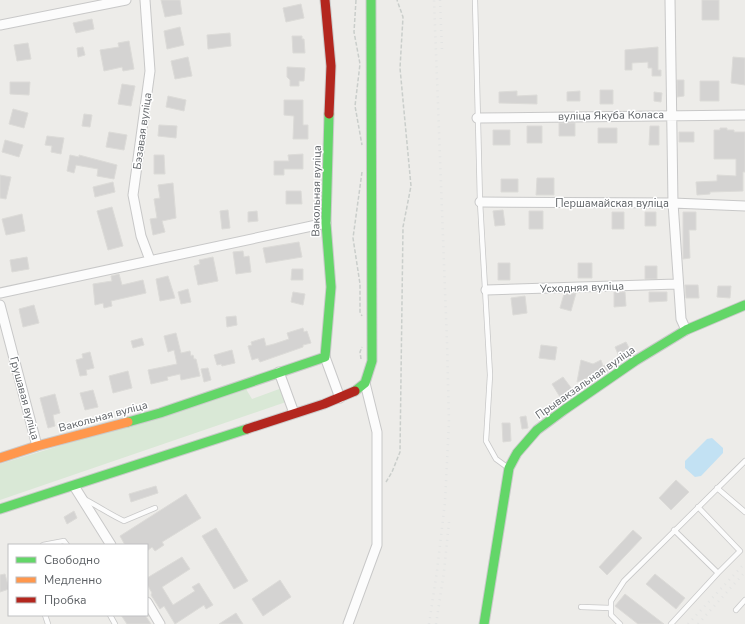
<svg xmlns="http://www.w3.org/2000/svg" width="745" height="624" viewBox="0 0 745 624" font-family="'Nunito Sans',sans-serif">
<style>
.green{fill:#d9e8d6}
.water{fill:#c2e1f3}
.building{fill:#d4d3d2;stroke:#dcdbd8}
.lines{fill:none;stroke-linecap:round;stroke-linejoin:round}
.lane-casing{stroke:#c8c8c8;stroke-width:6}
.street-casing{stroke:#c8c8c8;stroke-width:11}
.fast-casing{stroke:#cacaca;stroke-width:11}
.slow-casing{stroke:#cacaca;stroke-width:11}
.jam-casing{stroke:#cacaca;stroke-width:11}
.path{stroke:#cacecb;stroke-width:1.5;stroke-dasharray:4 2;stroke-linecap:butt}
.lane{stroke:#fcfcfc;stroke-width:4.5}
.street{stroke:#fcfcfc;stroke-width:9}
.fast{stroke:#63d668;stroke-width:9}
.slow{stroke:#ff974d;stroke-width:9}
.jam{stroke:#b3261e;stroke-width:9}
.rail{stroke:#e3e4e3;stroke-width:2.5;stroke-dasharray:1 5;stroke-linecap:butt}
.labels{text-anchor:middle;stroke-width:3;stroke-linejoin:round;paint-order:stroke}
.street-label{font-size:11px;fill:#5e6266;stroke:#fff}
</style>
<rect width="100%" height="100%" fill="#edece9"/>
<path class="green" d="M282,388L286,402L0,500V464L246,389L252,399Z"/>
<path class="water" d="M712,438L723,448V453L701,476L695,477L685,468V461L707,439Z"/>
<path class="building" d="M161,0H180L182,14L165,17Z
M702,0H719V20H702Z
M301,4L304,18L286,22L283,8Z
M92,19L94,29L76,33L73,23Z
M180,27L184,45L167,49L164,31Z
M230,33L231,46L208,49L207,35Z
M292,36H302V39H304L305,53H293Z
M129,41L134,69L123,71L122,67L104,71L100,50L119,47L118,43Z
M28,43L31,59L17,61L14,45Z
M83,47L85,55L78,57L77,48Z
M658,47V70H661V76H652V68H648V62L632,63V70H625V50Z
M188,57L192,76L175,79L171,61Z
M733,57L745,58V85L731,83Z
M287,67L305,68L304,81H299V86H290V80L287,77Z
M677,80H684V96L677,97Z
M700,81H719V101H700Z
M10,82H30L29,95L10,94Z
M122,84L135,86L131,106L118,104Z
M600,90H613V104H600Z
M517,91V96L537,95V104L499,103V92Z
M580,91V101H567V92Z
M654,92L662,93L661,102L654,101Z
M168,96L186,100L184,111L166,107Z
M284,100H303V125H308V139H293L294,116L284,115Z
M13,109L28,113L24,128L9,124Z
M84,114L92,115L90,127L82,126Z
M559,123H575V136H559Z
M159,125L177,126L176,138L158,136Z
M527,126H542V143H527Z
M650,126H659V145H649Z
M598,128H617V143H598Z
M720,128H727V130H734V132H745V172H743V191L710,192V194L697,195L696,182L717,181V175L736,176V159H714V130H720Z
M493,130H510V145H493Z
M109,132L127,135L124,150L106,147Z
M679,132H694V142H679Z
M47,136L64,138L61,154L51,152L52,146L45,145Z
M5,140L23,145L19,157L2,152Z
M303,154V169H284V175H274V161H289L288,155Z
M70,155L79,157V155L117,165L114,179L97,176L98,169L76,165L74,173L67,171Z
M154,155H164L165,174H154Z
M0,175L11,177L6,199L0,198Z
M537,178H554V195H536Z
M501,179H518V192H501Z
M113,182L115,192L95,197L93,187Z
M173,183L176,218L162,221L165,232L153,235L150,219L157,218L154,199L160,198L158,185Z
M286,191H301L302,204H286Z
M112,207L123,246L108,250L97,211Z
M228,210L230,228L222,229L220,211Z
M503,210L505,225L495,226L493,211Z
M257,211L258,221L248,222V212Z
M529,211H543V229H529Z
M612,212H624V229H612Z
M645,212H656V226H645Z
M683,212H696V230H689L690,258L683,259Z
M22,214L25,231L6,235L2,219Z
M299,242L302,257L266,263L263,248Z
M243,251L244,257L249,256L251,272L236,274L233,252Z
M27,257L29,269L12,272L10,260Z
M213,257L218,281L198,285L194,266L200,264L199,260Z
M498,263H510V280H498Z
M578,263H592V278H578Z
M645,266H657V279H645Z
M292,269H303V280H291Z
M119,274L122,285L143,280L146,293L111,301L112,306L104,308L103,303L95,305L93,284L112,281L111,276Z
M168,276L175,298L160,301L156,279Z
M685,285H698L699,298H686Z
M718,286H731L730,298L717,297Z
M188,289L191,302L181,304L178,292Z
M293,292L305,294L303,305L291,302Z
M614,292H625L626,306L614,307Z
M649,292H667V301L649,302Z
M576,293L571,311L560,308L564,294Z
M525,296L527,313L513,315L511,298Z
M34,305L39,323L23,327L19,309Z
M236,316L237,325L227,327L226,317Z
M303,328L304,332L307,331L311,343L303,345V347L260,362L258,358L252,360L248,346L252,345L251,342L264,338L266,346L274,344L289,339L287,333Z
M176,333L181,353L190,351L191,356L193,355L194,359H196L200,376L181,380L180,374L167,377L168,380L151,384L148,370L177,364L174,350L168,352L164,336Z
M142,338L144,345L133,348L131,341Z
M626,342L632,354L621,361L615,347Z
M541,345L557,347L555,360L539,358Z
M232,350L235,363L222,366L221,364L217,365L214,355Z
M90,352L94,368L86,370L87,375L80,376L76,360L83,358L82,354Z
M581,360L593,364L601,360L603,366L609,364L611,369L601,375L600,373L577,382Z
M208,368L211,380L204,382L201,369Z
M128,371L132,388L113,393L109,376Z
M563,377L572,389L560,397L552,384Z
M93,390L98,407L85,410L80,393Z
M55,394L60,413L53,415L55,426L48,428L40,398Z
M526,416L528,428L522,429L520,417Z
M502,423H510L511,441L503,442Z
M676,480L689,492L671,510L659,498Z
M156,486L158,493L131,502L129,494Z
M186,494L201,518L162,542L164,545L155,551L152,547L147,551V545H125L120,536Z
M74,511L77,518L67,524L64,517Z
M216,528L248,581L234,589L202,536Z
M633,530L642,538L607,575L599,567Z
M182,557L190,569L162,587L173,605L195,591L192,587L199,583L213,605L206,609L204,605L175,624L164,606L160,609L151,595L152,593L147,584V578Z
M5,574L9,589L0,592V575Z
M655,574L685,598L676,609L646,584Z
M280,580L291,597L263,616L252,599Z
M625,594L664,624H638L615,606Z
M236,613L243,624H219Z
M121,615H145L151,624H127Z"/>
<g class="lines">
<defs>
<path id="lane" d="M475,0L480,202L490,375L486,441L496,459L507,467
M717,488L745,512
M84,499C98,506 109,514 124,521L155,508
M698,507L740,551L718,573
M43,545L64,541L67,545
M581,607L611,608
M736,610L745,600
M45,615L48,624
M110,615L115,624
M620,624L611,615V601L624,581L745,461
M671,624L718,573L674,530"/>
<path id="street" d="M145,0L150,71L133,195L141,236L150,260
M670,0L673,203L681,319L686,330
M0,25L126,0
M477,118L745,115
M480,202L673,203L745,206
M486,290L677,284
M0,293L326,223
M0,305L37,446
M325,357L340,398
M279,372L294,413
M74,486L111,545
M147,602L160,624
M348,624L377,545V432L365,383"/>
<path id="fast" d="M355,391L365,383L372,361L371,0
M128,422L160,413L325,357L331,287L326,223L329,114
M0,509L247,429
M484,624L509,468L517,453L537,430L564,410L635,361L686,330L745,305"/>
<path id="slow" d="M0,458L37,446L128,422"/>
<path id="jam" d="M325,0L331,66L329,114
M247,429L324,404L355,391"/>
</defs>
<use href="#lane" class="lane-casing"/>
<use href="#street" class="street-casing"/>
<use href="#fast" class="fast-casing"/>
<use href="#slow" class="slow-casing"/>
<use href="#jam" class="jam-casing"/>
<path class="path" d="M356,0L354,32L360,64L355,106L362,145
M362,172L353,238L360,284V312L362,316
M361,359L360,352L362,347
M386,482L392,472L400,452L403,227L411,186L400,68L403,17L397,0"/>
<use href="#lane" class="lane"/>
<use href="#street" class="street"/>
<use href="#fast" class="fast"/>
<use href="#slow" class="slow"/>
<use href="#jam" class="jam"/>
<path class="rail" d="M440,0L442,50
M429,624L437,571L445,502L449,422L447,342L434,0
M436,624L444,572L449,522
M688,624L745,563
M698,624L745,572"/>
</g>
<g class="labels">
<g class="street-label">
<text transform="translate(611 115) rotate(-1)" y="4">вуліца Якуба Коласа</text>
<text transform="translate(142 131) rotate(-82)" y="4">Бэзавая вуліца</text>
<text transform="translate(316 191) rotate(-89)" y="4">Вакольная вуліца</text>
<text x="612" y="207">Першамайская вуліца</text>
<text transform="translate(582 287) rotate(-2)" y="4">Усходняя вуліца</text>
<text transform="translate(585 382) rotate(-35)" y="4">Прывакзальная вуліца</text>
<text transform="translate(25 398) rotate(75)" y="4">Грушавая вуліца</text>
<text transform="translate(103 416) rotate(-15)" y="4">Вакольная вуліца</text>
</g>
</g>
<rect x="8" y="544" width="140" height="72" fill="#ffffff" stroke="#bfc0c2"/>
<rect x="16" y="557" width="20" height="6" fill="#63d668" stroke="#bfc0c2"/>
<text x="44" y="564" font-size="12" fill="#5e6266">Свободно</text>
<rect x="16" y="577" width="20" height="6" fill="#ff974d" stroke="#bfc0c2"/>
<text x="44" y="584" font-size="12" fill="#5e6266">Медленно</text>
<rect x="16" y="597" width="20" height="6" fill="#b3261e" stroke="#bfc0c2"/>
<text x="44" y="604" font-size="12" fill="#5e6266">Пробка</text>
</svg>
